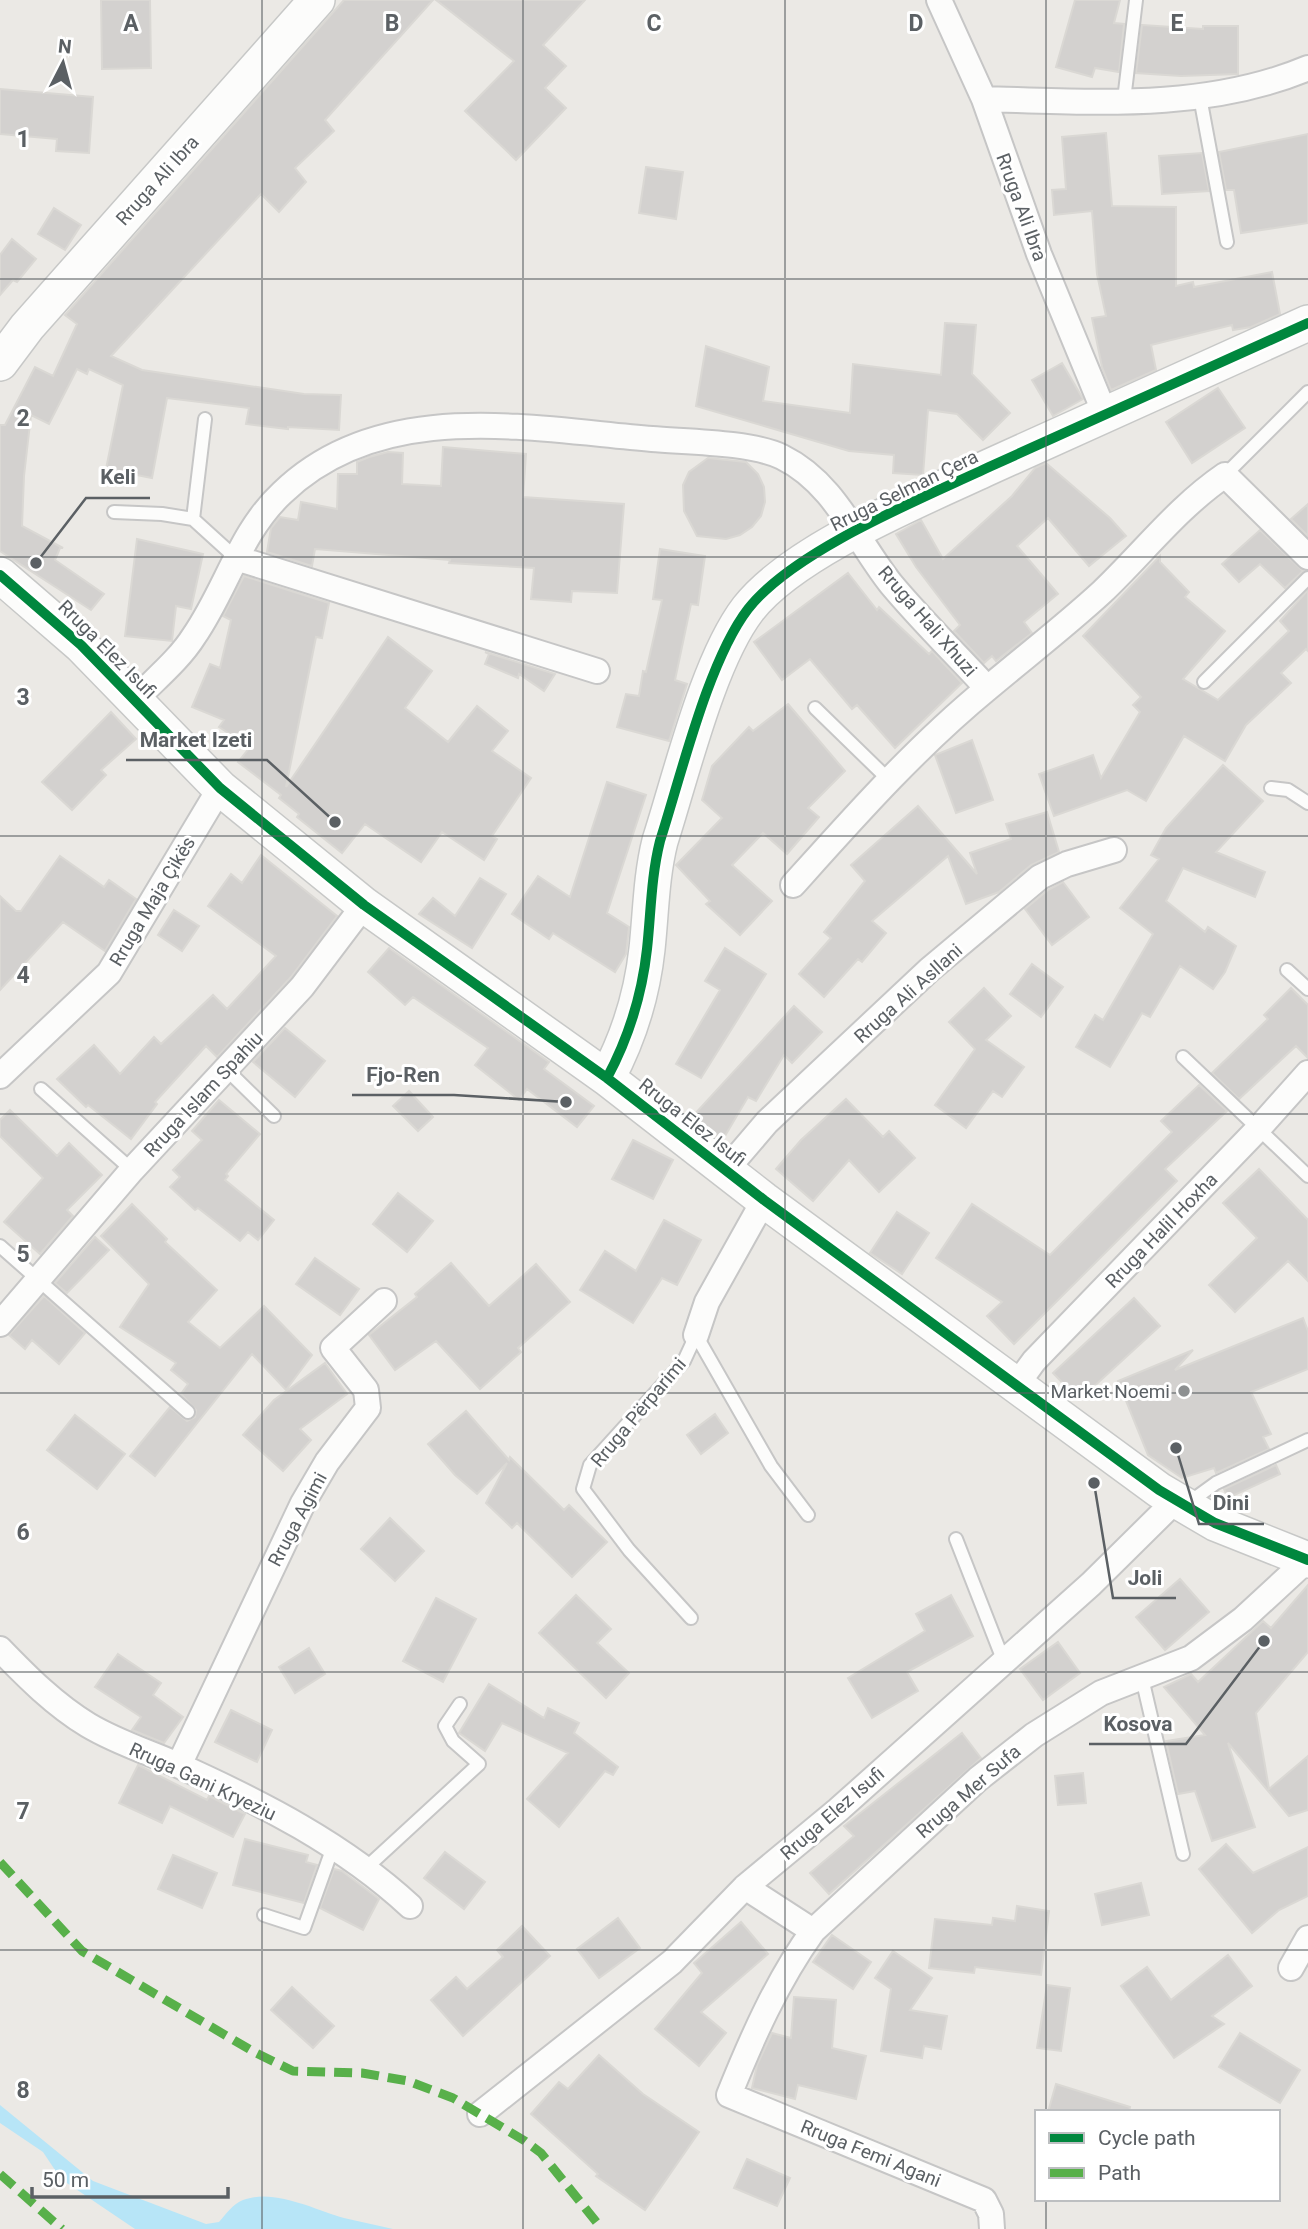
<svg xmlns="http://www.w3.org/2000/svg" width="1308" height="2229" viewBox="0 0 1308 2229" font-family="Roboto,sans-serif">
<style>
.water{fill:#b7e5f7}
.building{fill:#d3d1cf;stroke:#dad8d4;stroke-width:2}
.lines{fill:none;stroke-linecap:round;stroke-linejoin:round}
.lane-casing{stroke:#c6c6c6;stroke-width:16}
.street-casing{stroke:#c6c6c6;stroke-width:28}
.secondary-casing{stroke:#c7c8c7;stroke-width:38}
.lane{stroke:#fcfcfb;stroke-width:12}
.street{stroke:#fcfcfb;stroke-width:24}
.secondary{stroke:#fcfcfb;stroke-width:35}
.quiet{stroke:#58b04a;stroke-width:9;stroke-dasharray:18 9;stroke-linecap:butt}
.cycleway-casing{stroke:#fff;stroke-width:15}
.cycleway{stroke:#00873e;stroke-width:10}
.grid{fill:none;stroke:#5b6064;stroke-width:2;stroke-opacity:0.55}
.poi-dot{fill:#8d9091;stroke:#fff;stroke-width:2.5}
.labels{text-anchor:middle;stroke-width:6;stroke-linejoin:round;paint-order:stroke}
.street-label{font-size:19px;fill:#5b6064;stroke:#fff}
.poi-label{font-size:19px;fill:#5b6064;stroke:#fff;text-anchor:end}
.grid-label{font-size:23px;text-anchor:middle;font-weight:bold;fill:#5b6064;stroke:#fff;stroke-width:6;stroke-linejoin:round;paint-order:stroke}
.leader{fill:none;stroke:#5b6064;stroke-width:2.5}
.callout-dot{fill:#5b6064;stroke:#fff;stroke-width:2.5}
.callout-label{font-size:21px;text-anchor:middle;font-weight:bold;fill:#5b6064;stroke:#fff;stroke-width:6;stroke-linejoin:round;paint-order:stroke}
</style>
<rect width="100%" height="100%" fill="#ebe9e5"/>
<path class="water" d="M0,2105L93,2181L206,2224L219,2222C226,2214 233,2204 243,2200C274,2188 315,2210 344,2218C360,2222 377,2225 393,2229H135L61,2179L43,2152L0,2123Z"/>
<path class="building" d="M101,0H150L151,68L102,69Z
M344,0H433L325,120L334,131L295,168L306,182L279,212L261,194L111,356L142,370L304,394L341,395L339,430L288,427V429L246,424L249,408L167,398L152,478L106,469L123,385L89,369L87,374L77,369L49,424L31,415L24,476L22,526L63,548H60L55,560L104,594L91,610L0,551V425H5L35,367L53,376L77,324L65,315Z
M436,0H585L543,45L566,66L545,88L566,108L516,160L465,111L514,61Z
M1075,0H1120L1114,23L1124,24L1119,72L1095,68L1092,77L1056,67Z
M1142,25L1203,29V26H1238V74L1181,76L1136,73Z
M0,89L93,97L89,153L56,151L57,139L0,134Z
M1106,133L1112,206L1176,207V286L1193,282L1194,287L1272,272L1280,314L1251,327L1233,330L1232,325L1151,345L1156,370L1111,390L1102,367L1092,318L1106,316L1097,274L1092,211L1054,215L1052,190L1066,189L1062,137Z
M1308,134V223L1241,233L1234,190H1226L1219,152Z
M1202,153L1209,191L1162,194L1159,156Z
M646,167L683,172L676,219L639,213Z
M54,208L81,225L65,250L38,234Z
M12,239L36,259L17,282L13,280L0,295V255Z
M945,323L976,325L972,374L1010,413L983,440L957,414L928,410L923,475L893,473L894,455L849,451L696,406L706,346L769,367L763,401L850,413L853,364L941,375Z
M1062,363L1083,399L1053,416L1032,380Z
M1218,388L1245,428L1192,463L1166,422Z
M443,447L526,454L523,497L624,504L617,593L572,591L571,602L531,599L534,568L449,563L450,560L315,549L312,566L267,552L271,528L280,517L298,520L301,502L337,509L338,474H357V462L369,457L388,452L403,453L402,484L441,486Z
M708,458L746,462L758,474L764,487L765,502L761,516L752,527L740,535L726,539L697,536L684,511L683,485L689,472Z
M1046,463L1110,518L1126,536L1089,566L1048,518L1017,546L1058,594L1024,622L1032,633L996,661L992,656L984,663L954,631L960,625L916,567L896,534L921,520L943,559L1012,496L1035,468Z
M1308,504V536L1291,519Z
M1260,530L1303,571L1285,588L1260,564L1239,582L1222,564Z
M137,539L203,554L191,609L176,606L172,641L125,636Z
M660,549L705,556L698,605L691,604L675,680L687,684L669,741L617,727L626,694L639,696L643,671L646,672L662,600L653,599Z
M1160,556V562L1189,592L1185,597L1225,631L1183,679L1218,700L1289,631L1280,621L1308,590V651L1306,649L1281,673L1291,683L1246,725L1225,761L1184,736L1146,801L1127,790L1054,816L1039,774L1093,755L1101,778L1140,712L1133,705L1141,697L1083,636Z
M848,573L877,610L879,607L929,654L932,651L962,683L895,748L857,705L852,709L810,659L782,680L754,642Z
M244,576L329,603L322,638L316,637L286,787L388,637L432,671L405,708L448,742L477,706L508,731L492,751L531,778L492,836L497,839L484,860L442,832L421,862L365,824L342,853L297,817L299,814L279,798L281,795L238,762L250,747L219,727L224,720L192,707L210,664L220,668L231,620L223,616Z
M485,652L555,674L544,691L519,674L518,678L485,664L489,654Z
M788,704L845,771L808,808L819,817L787,854L763,833L732,865L772,901L740,935L706,904L710,901L676,865L722,818L702,800L712,766L749,727L753,731Z
M111,712L136,739L101,770L106,775L72,810L42,782Z
M972,740L993,800L956,813L935,755Z
M1223,765L1263,801L1216,852L1265,872L1255,897L1183,868L1166,901L1205,932L1208,927L1236,946L1225,972L1213,989L1180,966L1150,1017L1142,1013L1110,1067L1076,1047L1095,1015L1103,1020L1153,934L1120,908L1159,859L1151,855L1166,828Z
M607,782L646,795L607,913L629,927L626,954L615,972L553,933L549,939L512,914L538,876L570,897Z
M918,806L977,874L970,853L1011,839L1006,824L1047,812L1059,852L1031,865L999,892L966,904L948,856L872,921L886,933L862,962L858,959L824,997L799,974L831,938L824,932L865,881L851,865Z
M261,855L337,916L291,977L217,1057L206,1046L155,1102L157,1104L131,1139L88,1105L86,1107L57,1079L94,1045L120,1074L154,1037L161,1044L213,995L227,1009L276,956L208,906L231,874L242,883Z
M60,856L104,887L109,880L136,899L105,951L63,922L0,990V896L16,911H21Z
M480,878L506,894L472,948L419,914L433,898L455,916Z
M1063,882L1089,917L1052,945L1025,909L1048,890Z
M174,910L199,926L182,951L158,935Z
M389,948L549,1062L544,1069L594,1106L577,1127L527,1089L519,1100L475,1065L488,1048L413,997L405,1005L368,972Z
M725,948L766,974L701,1078L676,1064L720,990L705,981Z
M1032,964L1063,987L1041,1017L1010,994Z
M984,988L1011,1016L986,1040L1024,1067L1002,1097L993,1091L966,1128L935,1105L975,1049L949,1022Z
M1291,988L1308,1005V1058L1296,1046L1239,1099L1212,1073L1268,1019L1264,1015Z
M794,1006L822,1032L792,1063L784,1055L756,1101L748,1097L722,1141L691,1118Z
M285,1028L325,1061L295,1097L253,1062Z
M1199,1085L1227,1111L1165,1169L1177,1181L1014,1344L987,1316L1002,1302L936,1258L972,1204L1050,1255L1172,1132L1161,1121Z
M409,1091L433,1117L418,1131L393,1106Z
M846,1099L883,1137L889,1131L915,1158L879,1192L849,1160L813,1201L776,1169L801,1140Z
M219,1100L260,1134L226,1174L228,1176L225,1180L274,1220L258,1240L248,1232L240,1241L198,1208L195,1210L170,1187L180,1177L173,1170L202,1140L192,1131Z
M10,1110L57,1156L69,1143L102,1175L67,1210L73,1216L40,1254L4,1222L43,1178L0,1136V1120Z
M633,1140L673,1160L653,1199L612,1179Z
M1259,1169L1308,1220V1281L1288,1261L1235,1312L1209,1285L1257,1238L1223,1203Z
M398,1193L433,1221L407,1252L373,1224Z
M132,1204L167,1239L165,1242L217,1290L188,1322L220,1348L264,1306L312,1355L286,1390L252,1354L155,1476L130,1456L170,1407L187,1421L195,1417L196,1410L181,1394L188,1384L171,1370L176,1363L120,1327L149,1284L101,1236Z
M897,1212L929,1233L902,1274L870,1253Z
M664,1220L701,1240L677,1285L662,1278L633,1323L580,1290L605,1251L636,1271Z
M95,1237L109,1250L67,1293L55,1283Z
M315,1258L359,1289L340,1315L296,1284Z
M451,1263L489,1306L536,1264L570,1302L518,1348L521,1352L480,1389L436,1341L395,1370L369,1335L417,1297L415,1294Z
M44,1296L85,1333L59,1364L32,1340L25,1349L9,1335Z
M1134,1298L1160,1326L1079,1400L1053,1373Z
M1303,1318L1308,1331V1369L1251,1392L1271,1434L1263,1437L1269,1449L1216,1473L1214,1468L1182,1478L1148,1455L1118,1381L1193,1350L1175,1370Z
M325,1363L347,1394L300,1429L311,1440L283,1471L243,1435L274,1400Z
M466,1411L509,1460L510,1457L564,1510L569,1505L607,1542L572,1577L517,1523L512,1528L486,1503L507,1463L477,1494L455,1475L428,1444Z
M715,1414L728,1433L701,1454L687,1435Z
M75,1415L125,1454L97,1489L47,1450Z
M1276,1465L1280,1474L1228,1498L1224,1489Z
M390,1518L424,1551L395,1581L361,1549Z
M1180,1579L1209,1612L1165,1650L1136,1617Z
M1308,1585V1652L1256,1713L1269,1789L1308,1756V1810L1289,1816L1228,1743L1255,1827L1212,1841L1195,1791L1178,1794L1166,1741L1205,1735L1164,1687L1191,1674L1198,1682L1263,1621L1271,1628Z
M576,1595L611,1629L597,1643L629,1673L606,1698L539,1633Z
M951,1595L973,1636L907,1672L918,1691L872,1718L848,1678L925,1631L916,1614Z
M436,1598L476,1619L443,1682L403,1661Z
M1058,1642L1080,1673L1043,1700L1020,1669Z
M309,1648L325,1674L295,1693L279,1667Z
M118,1654L161,1683L153,1695L183,1717L164,1743L132,1730L141,1717L95,1687Z
M489,1684L544,1718L548,1708L579,1723L574,1733L618,1767L613,1775L605,1771L559,1827L527,1799L568,1753L502,1723L485,1751L459,1733Z
M231,1710L272,1730L257,1762L215,1742Z
M962,1733L981,1758L829,1894L810,1873L854,1836L844,1826Z
M138,1765L207,1800L209,1796L245,1814L233,1837L170,1806L162,1823L119,1803Z
M1083,1773L1086,1803L1058,1805L1055,1776Z
M245,1839L308,1855L306,1862L317,1865L304,1903L233,1885Z
M1226,1844L1253,1873L1308,1847V1896L1279,1910L1252,1933L1199,1869Z
M445,1852L485,1882L464,1909L424,1878Z
M173,1855L217,1873L202,1908L158,1889Z
M334,1869L342,1871L379,1899L363,1930L320,1908Z
M1141,1883L1149,1915L1102,1925L1095,1894Z
M1017,1906L1049,1911L1041,1975L975,1967L974,1973L929,1968L935,1919L992,1925L993,1918L1015,1921Z
M618,1918L640,1948L599,1978L577,1949Z
M741,1922L768,1954L701,2012L726,2033L699,2066L655,2029L702,1973L694,1963Z
M522,1926L550,1956L463,2036L431,2000L456,1977L467,1989L503,1957L497,1950Z
M832,1935L871,1962L853,1989L813,1962Z
M893,1951L932,1978L910,2010L947,2016L941,2049L924,2046L922,2058L881,2051L891,1989L875,1978Z
M1228,1955L1252,1986L1212,2016L1224,2024L1174,2058L1121,1986L1147,1967L1171,2000Z
M1047,1985L1070,1988L1061,2051L1037,2048Z
M292,1987L334,2026L313,2048L271,2010Z
M794,1997L836,2000L832,2048L866,2056L856,2099L798,2085L795,2099L752,2088L757,2065L772,2033L791,2038Z
M1240,2033L1300,2070L1280,2103L1219,2067Z
M599,2055L643,2094L699,2132L645,2210L596,2176L598,2174L531,2114L559,2082L568,2089Z
M1056,2084L1130,2107L1129,2112H1048Z
M747,2159L790,2178L777,2206L734,2188Z"/>
<g class="lines">
<defs>
<path id="lane" d="M1200,97L1227,242
M1124,100L1136,0
M205,419L193,519L236,558
M1225,475L1308,392
M114,512L162,514L193,519
M1204,682L1308,578
M815,708L888,779
M1271,788L1288,790L1308,803
M1287,970L1308,989
M1183,1057L1308,1176
M225,1068L274,1116
M41,1089L132,1170
M0,1246L188,1412
M696,1335L771,1466L808,1515
M1187,1504L1216,1483L1308,1440
M956,1539L1004,1662
M691,1618L629,1550L583,1489L590,1465L684,1361L696,1335
M1142,1678L1183,1854
M366,1868L479,1764L453,1741L445,1726L460,1704
M264,1915L304,1928L333,1847"/>
<path id="street" d="M939,0L984,99L1039,254L1105,414
M984,99C1092,102 1206,111 1308,68
M236,558L597,671
M135,700C154,680 179,660 194,636C226,590 240,532 282,493C381,397 530,429 652,439C687,442 751,442 782,457C835,483 856,540 891,584C921,620 955,653 987,688
M793,885C855,816 916,747 988,688C1026,656 1065,626 1102,592C1143,553 1178,507 1225,475L1308,557
M0,1076L109,973L220,788
M726,1170L767,1122L929,970L1040,877L1067,864L1114,850
M0,1324L132,1170L302,987L364,905
M696,1335L707,1302L764,1200
M1015,1387L1034,1361L1258,1129L1308,1073
M0,1649C27,1677 55,1705 88,1725C118,1743 149,1752 180,1766C262,1803 344,1845 410,1906
M179,1765L303,1503L327,1462L368,1408L366,1390L333,1348L384,1301
M745,1887L813,1931
M1291,1968L1308,1938
M480,2114L672,1962L745,1887L838,1810L1091,1584L1175,1501
M992,2229L991,2214L984,2200L729,2095C752,2038 777,1981 813,1931L978,1779L1034,1735L1101,1693L1191,1658L1243,1619L1307,1560"/>
<path id="secondary" d="M0,363L27,327L317,0
M0,575L81,645L220,788L364,905L607,1078L764,1200L1159,1490L1215,1523L1308,1560
M607,1078C629,1037 642,995 647,949C651,912 651,877 660,841C681,776 708,661 748,609C794,550 921,499 989,467C1095,419 1202,371 1308,323"/>
</defs>
<use href="#lane" class="lane-casing"/>
<use href="#street" class="street-casing"/>
<use href="#secondary" class="secondary-casing"/>
<use href="#lane" class="lane"/>
<use href="#street" class="street"/>
<use href="#secondary" class="secondary"/>
<path class="quiet" d="M0,1862L82,1951L254,2052L293,2071L362,2073L408,2081L453,2098L525,2141L541,2153L602,2229
M0,2174L62,2229"/>
<defs>
<path id="cycleway" d="M0,575L81,645L220,788L364,905L607,1078L764,1200L1159,1490L1215,1523L1308,1560
M607,1078C629,1037 642,995 647,949C651,912 651,877 660,841C681,776 708,661 748,609C794,550 921,499 989,467C1095,419 1202,371 1308,323"/>
</defs>
<use href="#cycleway" class="cycleway-casing"/>
<use href="#cycleway" class="cycleway"/>
</g>
<path class="grid" d="M262,0V2229M523,0V2229M785,0V2229M1046,0V2112M0,279H1308M0,557H1308M0,836H1308M0,1114H1308M0,1393H1308M0,1672H1308M0,1950H1308M1046,2199V2229"/>
<circle class="poi-dot" cx="1184" cy="1391" r="7"/>
<g class="labels">
<g class="street-label">
<text transform="translate(157 180) rotate(-48)" y="7">Rruga Ali Ibra</text>
<text transform="translate(1022 207) rotate(70)" y="7">Rruga Ali Ibra</text>
<text transform="translate(904 490) rotate(-26)" y="7">Rruga Selman Çera</text>
<text transform="translate(928 621) rotate(49)" y="7">Rruga Hali Xhuzi</text>
<text transform="translate(108 649) rotate(45)" y="7">Rruga Elez Isufi</text>
<text transform="translate(152 901) rotate(-59)" y="7">Rruga Maja Çikës</text>
<text transform="translate(908 993) rotate(-42)" y="7">Rruga Ali Asllani</text>
<text transform="translate(203 1094) rotate(-47)" y="7">Rruga Islam Spahiu</text>
<text transform="translate(693 1122) rotate(38)" y="7">Rruga Elez Isufi</text>
<text transform="translate(1161 1230) rotate(-46)" y="7">Rruga Halil Hoxha</text>
<text transform="translate(638 1412) rotate(-50)" y="7">Rruga Përparimi</text>
<text transform="translate(297 1519) rotate(-62)" y="7">Rruga Agimi</text>
<text transform="translate(203 1781) rotate(25)" y="7">Rruga Gani Kryeziu</text>
<text transform="translate(968 1791) rotate(-41)" y="7">Rruga Mer Sufa</text>
<text transform="translate(832 1813) rotate(-41)" y="7">Rruga Elez Isufi</text>
<text transform="translate(871 2153) rotate(22)" y="7">Rruga Femi Agani</text>
</g>
<g class="poi-label">
<text x="1170" y="1398">Market Noemi</text>
</g>
</g>
<g class="grid-label">
<text x="131" y="31">A</text>
<text x="392" y="31">B</text>
<text x="654" y="31">C</text>
<text x="916" y="31">D</text>
<text x="1177" y="31">E</text>
<text x="23" y="147">1</text>
<text x="23" y="426">2</text>
<text x="23" y="705">3</text>
<text x="23" y="983">4</text>
<text x="23" y="1262">5</text>
<text x="23" y="1540">6</text>
<text x="23" y="1819">7</text>
<text x="23" y="2098">8</text>
</g>
<path class="leader" d="M36 563L86 498H150M335 822L267 760H126M566 1102L454 1095H352M1176 1448L1199 1524H1264M1094 1483L1113 1598H1176M1264 1641L1186 1744H1089"/>
<g class="callout-dot">
<circle cx="36" cy="563" r="7"/>
<circle cx="335" cy="822" r="7"/>
<circle cx="566" cy="1102" r="7"/>
<circle cx="1176" cy="1448" r="7"/>
<circle cx="1094" cy="1483" r="7"/>
<circle cx="1264" cy="1641" r="7"/>
</g>
<g class="callout-label">
<text x="118" y="484">Keli</text>
<text x="196" y="747">Market Izeti</text>
<text x="403" y="1082">Fjo-Ren</text>
<text x="1231" y="1510">Dini</text>
<text x="1145" y="1585">Joli</text>
<text x="1138" y="1731">Kosova</text>
</g>
<rect x="1035" y="2110" width="245" height="91" fill="#ffffff" stroke="#bdbfc1" stroke-width="2"/>
<rect x="1049" y="2133" width="35" height="10" fill="#00873e" stroke="#bdbfc1" stroke-width="2"/>
<text x="1098" y="2145" font-size="21" fill="#5b6064">Cycle path</text>
<rect x="1049" y="2168" width="35" height="10" fill="#58b04a" stroke="#bdbfc1" stroke-width="2"/>
<text x="1098" y="2180" font-size="21" fill="#5b6064">Path</text>
<g transform="translate(63 63) rotate(6)" stroke="#ffffff" stroke-width="5" paint-order="stroke">
<path d="M0-5L12 26L0 18L-12 26Z" fill="#5b6064"/>
<text y="-10" font-size="19" font-weight="bold" text-anchor="middle" fill="#5b6064">N</text>
</g>
<path d="M32 2187v10h196v-10" fill="none" stroke="#5b6064" stroke-width="3.5"/>
<text x="42" y="2187" font-size="21" fill="#5b6064" stroke="#ffffff" stroke-width="5" paint-order="stroke">50 m</text>
</svg>
